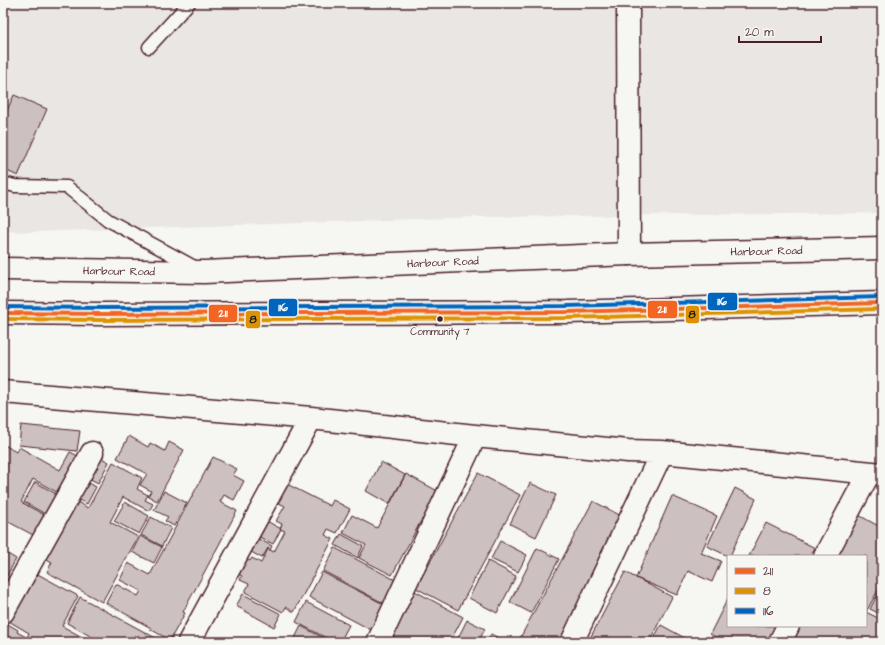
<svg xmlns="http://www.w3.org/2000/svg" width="885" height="645" viewBox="0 0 885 645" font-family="'Architects Daughter',sans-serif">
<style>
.built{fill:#e9e6e3}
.building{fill:#ccc1c0;stroke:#4a1f2b}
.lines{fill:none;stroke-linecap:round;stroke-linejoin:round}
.service-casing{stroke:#4a1f2b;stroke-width:15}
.minor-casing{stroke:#4a1f2b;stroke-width:25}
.trunk-casing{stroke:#4a1f2b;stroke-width:25}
.service{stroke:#f6f6f2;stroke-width:12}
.minor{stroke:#f6f6f2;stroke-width:22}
.trunk{stroke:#f6f6f2;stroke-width:22}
.bus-1-casing{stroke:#f6f6f2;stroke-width:7}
.bus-2-casing{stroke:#f6f6f2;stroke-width:7}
.bus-3-casing{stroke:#f6f6f2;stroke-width:7}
.bus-1{stroke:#f26522;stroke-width:4}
.bus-2{stroke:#dd9206;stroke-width:4}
.bus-3{stroke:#0065bd;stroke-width:4}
.bus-dot{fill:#4a1f2b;stroke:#f6f6f2;stroke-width:1.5}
.labels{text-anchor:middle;stroke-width:3;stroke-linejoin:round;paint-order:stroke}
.bus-label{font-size:10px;fill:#4a1f2b;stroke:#f6f6f2}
.street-label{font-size:11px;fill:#4a1f2b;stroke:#f6f6f2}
.line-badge{stroke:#f6f6f2;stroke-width:1.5}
.badge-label{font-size:11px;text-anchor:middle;font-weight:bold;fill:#fff}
.pale-badge-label{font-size:11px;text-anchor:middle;font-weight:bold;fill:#111}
</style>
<rect width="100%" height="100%" fill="#f6f6f2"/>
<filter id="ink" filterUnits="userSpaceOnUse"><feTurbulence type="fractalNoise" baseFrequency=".025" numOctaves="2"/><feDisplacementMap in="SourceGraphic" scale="8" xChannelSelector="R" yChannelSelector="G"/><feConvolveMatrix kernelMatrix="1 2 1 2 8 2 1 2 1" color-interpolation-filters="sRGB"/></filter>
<g filter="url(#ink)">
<path class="built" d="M3,3H882V213L477,217L29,232L3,231Z"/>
<path class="building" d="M14,95L47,109L18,176L3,169V119Z
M21,425L80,431L77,451L19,445Z
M129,436L148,447L150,443L165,451L169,442L184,450L157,501L148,496L151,491L140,485L147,474L117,458Z
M3,444L16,452L19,447L60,470L70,452L84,459L64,496L33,479L21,502L46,516L35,536L3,519Z
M94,454L109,462L98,483L83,475Z
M213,457L237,469L233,475L244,481L234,500L224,495L220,502L237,511L183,612L185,613L170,640L150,629L151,628L106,603L116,584L138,596L141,591L120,580L128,563L150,575Z
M113,462L142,478L137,489L148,495L145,500L153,504L149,511L123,497L110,522L138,537L102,602L47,572L52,562L41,556L72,499L88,508Z
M381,462L405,475L389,504L366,491Z
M478,473L520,495L458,610L416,588Z
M406,474L445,495L430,524L422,519L392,575L359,558L366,545L343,533L352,515L377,528Z
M84,480L96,487L87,504L75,498Z
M281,481L330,506L333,500L350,509L337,533L328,529L325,535L333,539L294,612L286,607L283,612L245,592L249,584L240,580L242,576L231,570L239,555L250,561L252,558L261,563L268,549L274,552L285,531L280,529L282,524L276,521L285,506L271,499Z
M35,482L58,495L47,515L24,502Z
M530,483L556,495L536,537L510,524Z
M735,488L756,499L730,556H728L707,546Z
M164,491L187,503L174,526L165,521L168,517L154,510Z
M672,496L717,516L701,553L721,561L712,582L688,571L677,595L636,578Z
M593,501L627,519L562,642H518Z
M125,502L149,516L139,534L114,521Z
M855,513L882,528V583L866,612L882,620V633L877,642H787L795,626H866V556H832Z
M258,516L281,529L273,544L250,532Z
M151,517L171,528L162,546L141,535Z
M766,523L815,548L810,556H749Z
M341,534L363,546L358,557V558L335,545Z
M251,535L272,546L270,550L268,548L262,558L244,548Z
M140,536L162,547L154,563L132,552Z
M500,541L527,555L518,572L491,559Z
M335,548L401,583L389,606L323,571Z
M537,548L559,559L531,613L510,602Z
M3,551L16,559L4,581H3Z
M488,561L516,576L497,613L469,598Z
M34,572L78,596L62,626L84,638L82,642H25L29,633L7,620Z
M322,572L389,607L375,632L309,597Z
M625,572L672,597L649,642H588Z
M882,586V615L870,609Z
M411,589L463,617L450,642H383Z
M243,594L281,614L274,627L236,606Z
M80,597L163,642H101L67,623Z
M728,598V626H775L767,642H726L710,634Z
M306,602L349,625L340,642H334L296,622Z
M467,620L485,629L478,642H456Z
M6,623L18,630L17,632L26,637L23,642H3V629Z
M661,625L692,642H652Z
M301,626L331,642H293Z
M491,634L506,642H487Z"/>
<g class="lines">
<defs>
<path id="service" d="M149,47L189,3
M3,183L15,186L67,187L108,220L198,269"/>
<path id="minor" d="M628,3L629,254
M3,392L311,418L475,436L628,451L662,452L882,474
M825,556L869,473
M3,612L92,453
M189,642L311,418
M378,642L475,436
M572,642L662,452
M780,642L788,626"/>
<g id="trunk">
<path id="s1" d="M3,269L204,272L629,254L882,248"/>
<path d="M3,313L101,314L567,312L882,303"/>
</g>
</defs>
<use href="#service" class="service-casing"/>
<use href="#minor" class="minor-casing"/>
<use href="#trunk" class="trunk-casing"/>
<use href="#service" class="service"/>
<use href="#minor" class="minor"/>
<use href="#trunk" class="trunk"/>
<defs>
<path id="bus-1" d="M3,313L101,314L567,312L882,303"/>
<path id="bus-2" d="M3,319L101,320L567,318L882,309"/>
<path id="bus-3" d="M3,307L101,308L567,306L882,297"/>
</defs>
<use href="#bus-1" class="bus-1-casing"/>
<use href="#bus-2" class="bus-2-casing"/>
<use href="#bus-3" class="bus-3-casing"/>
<use href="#bus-1" class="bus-1"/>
<use href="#bus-2" class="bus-2"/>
<use href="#bus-3" class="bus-3"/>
</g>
</g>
<circle class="bus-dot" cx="440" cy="319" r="3.5"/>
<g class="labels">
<g class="bus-label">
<text x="440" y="335">Community 7</text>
</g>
<g class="street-label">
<text dy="4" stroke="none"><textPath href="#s1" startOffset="764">Harbour Road</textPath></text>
<text dy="4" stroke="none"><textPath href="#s1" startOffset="440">Harbour Road</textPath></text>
<text dy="4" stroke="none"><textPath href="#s1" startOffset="116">Harbour Road</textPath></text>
</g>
</g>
<g class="line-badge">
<rect x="707" y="292" width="31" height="19" rx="4" fill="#0065bd"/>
<rect x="268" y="298" width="30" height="19" rx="4" fill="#0065bd"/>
<rect x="647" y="300" width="31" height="19" rx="4" fill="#f26522"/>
<rect x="208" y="304" width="30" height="19" rx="4" fill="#f26522"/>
<rect x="685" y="305" width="15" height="19" rx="4" fill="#dd9206"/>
<rect x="245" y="310" width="16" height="19" rx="4" fill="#dd9206"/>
</g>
<g class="badge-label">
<text x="722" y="305">116</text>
<text x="283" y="311">116</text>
<text x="662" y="313">211</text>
<text x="223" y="317">211</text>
</g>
<g class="pale-badge-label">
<text x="692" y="318">8</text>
<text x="253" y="323">8</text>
</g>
<rect width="885" height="645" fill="none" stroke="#f6f6f2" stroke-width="16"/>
<rect x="8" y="8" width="869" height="629" fill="none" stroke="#4a1f2b" stroke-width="1.5" filter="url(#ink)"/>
<rect x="727" y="555" width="140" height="72" fill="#f6f6f2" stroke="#b1a0a2"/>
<rect x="735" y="568" width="20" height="6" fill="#f26522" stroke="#b1a0a2"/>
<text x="763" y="575" font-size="12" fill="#4a1f2b">211</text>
<rect x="735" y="588" width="20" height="6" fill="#dd9206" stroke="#b1a0a2"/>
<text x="763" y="595" font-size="12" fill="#4a1f2b">8</text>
<rect x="735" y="608" width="20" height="6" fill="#0065bd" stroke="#b1a0a2"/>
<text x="763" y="615" font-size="12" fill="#4a1f2b">116</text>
<path d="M739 36v6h82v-6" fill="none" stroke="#4a1f2b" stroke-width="2"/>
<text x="745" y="36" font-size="12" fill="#4a1f2b" stroke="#f6f6f2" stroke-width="3" paint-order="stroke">20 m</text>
</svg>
